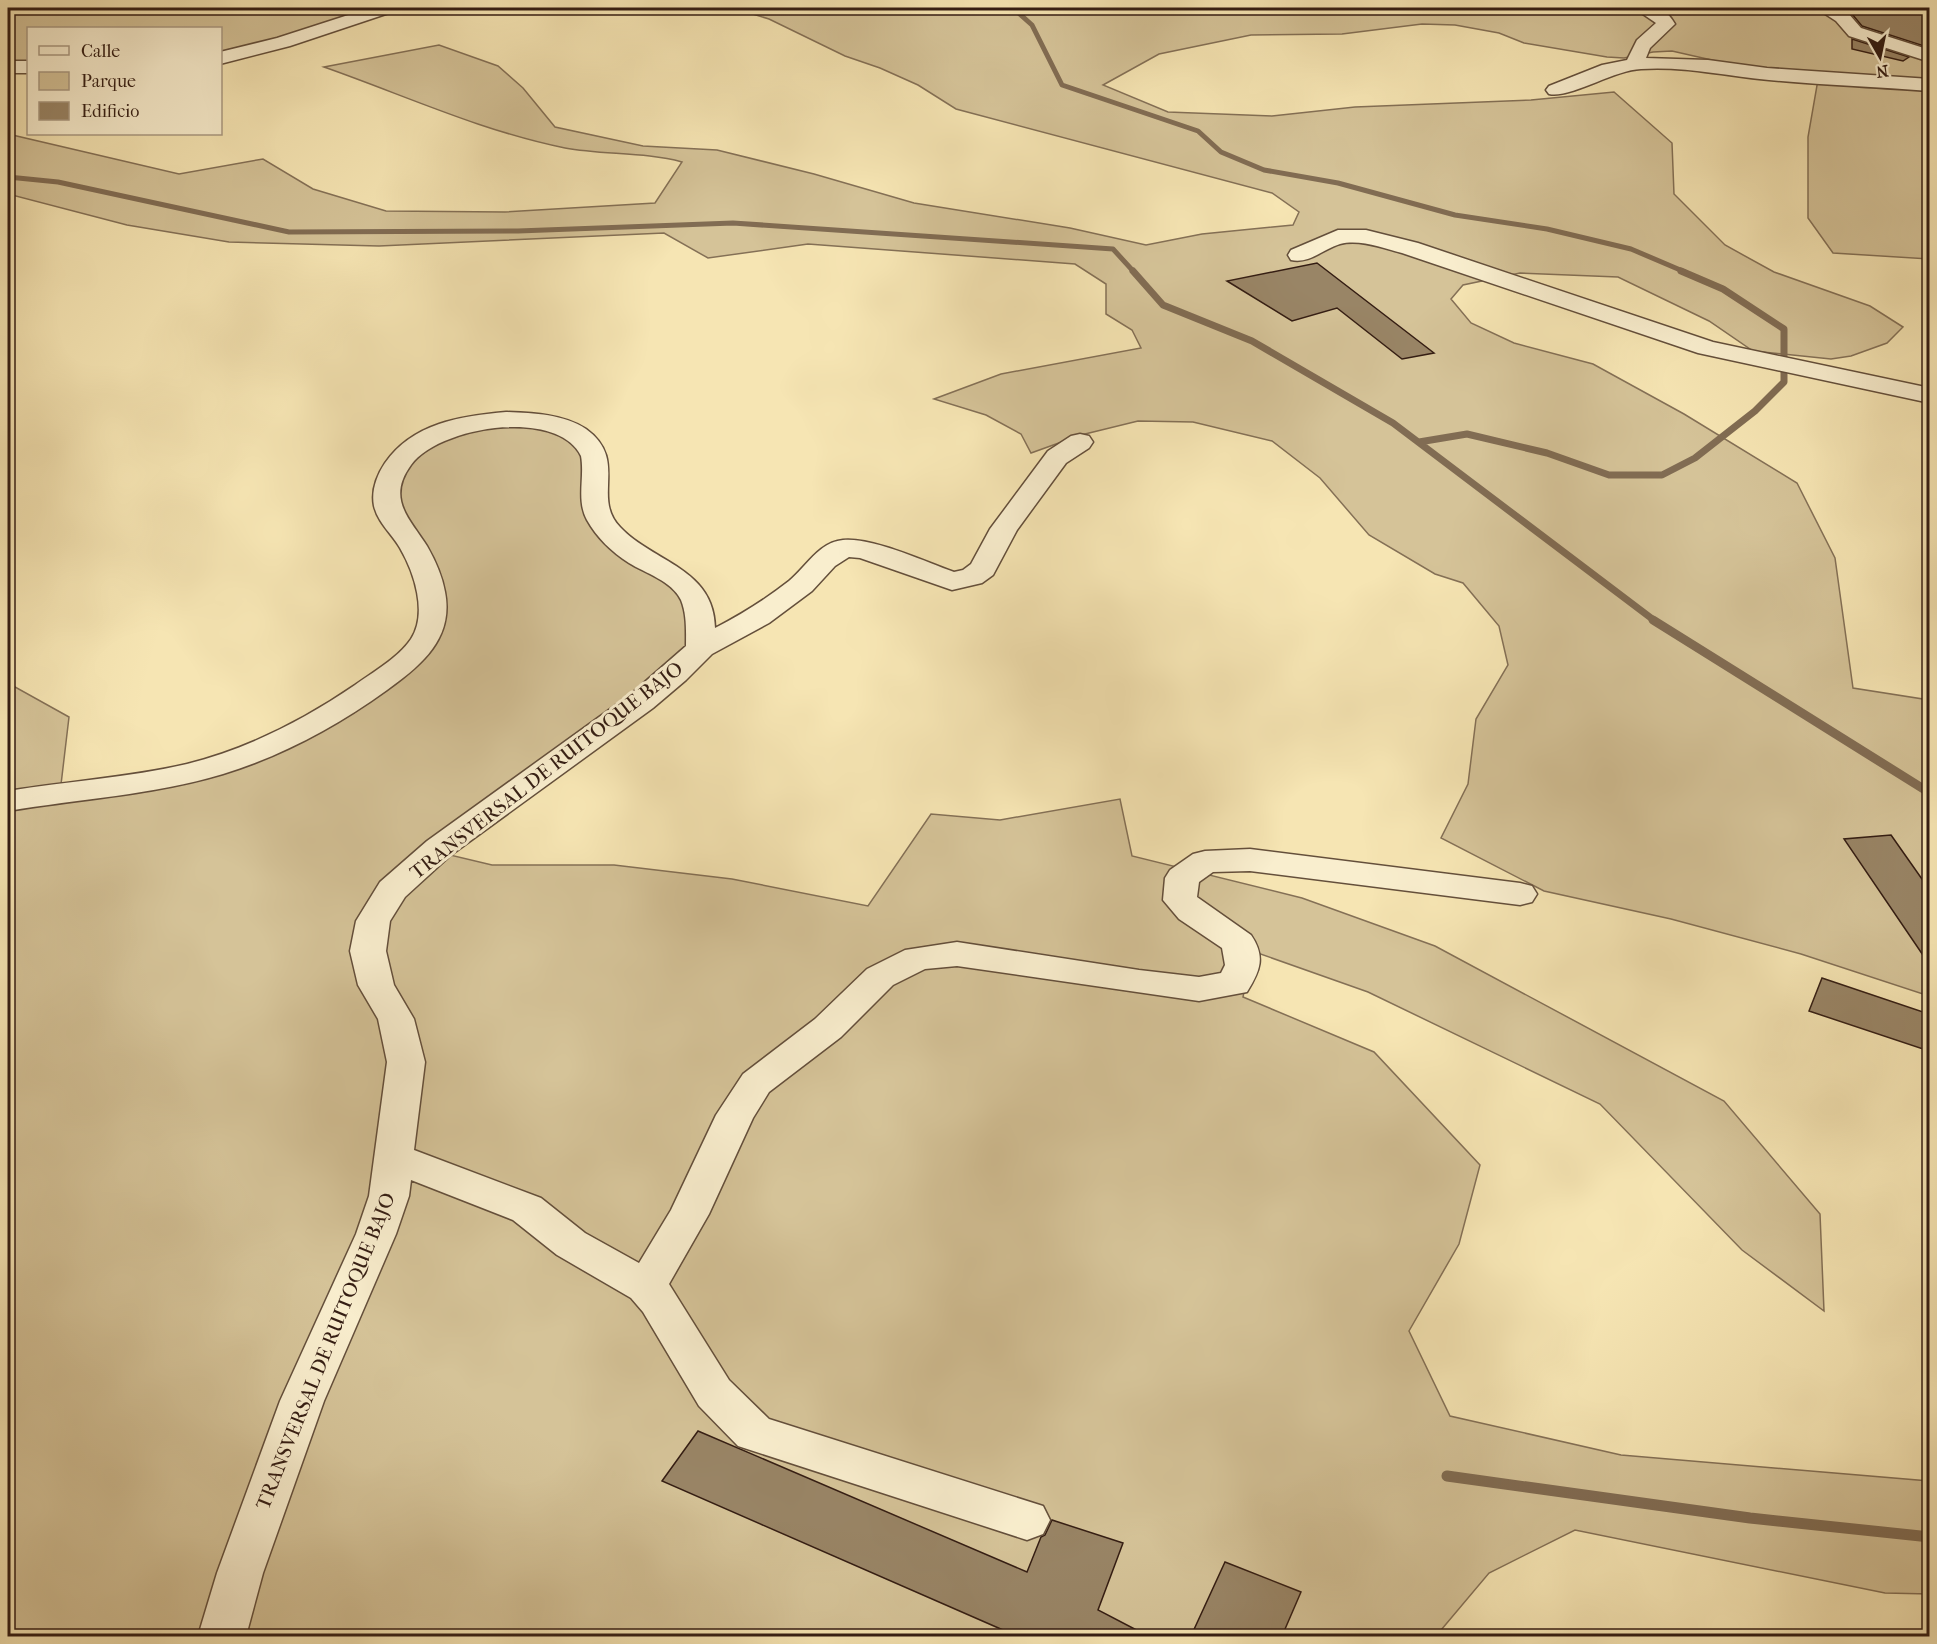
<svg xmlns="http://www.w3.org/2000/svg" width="1937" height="1644" viewBox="0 0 1937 1644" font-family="'IM FELL French Canon',serif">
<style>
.green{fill:#d5c398;stroke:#847056;stroke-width:1.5}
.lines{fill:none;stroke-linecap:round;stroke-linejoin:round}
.stream-far3{stroke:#816c53;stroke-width:5}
.stream-far2{stroke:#816c53;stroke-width:7}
.stream-far1{stroke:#816c53;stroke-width:9}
.stream{stroke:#816c53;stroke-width:11}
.building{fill:#998566;stroke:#341d13;stroke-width:1.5}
.minor-casing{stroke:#644f3b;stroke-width:3}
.minor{fill:#f9eece;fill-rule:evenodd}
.labels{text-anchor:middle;stroke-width:6;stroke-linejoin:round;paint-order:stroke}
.street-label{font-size:20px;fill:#341d13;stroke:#f9eece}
</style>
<rect width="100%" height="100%" fill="#f6e5b3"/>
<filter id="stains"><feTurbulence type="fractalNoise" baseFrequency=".00333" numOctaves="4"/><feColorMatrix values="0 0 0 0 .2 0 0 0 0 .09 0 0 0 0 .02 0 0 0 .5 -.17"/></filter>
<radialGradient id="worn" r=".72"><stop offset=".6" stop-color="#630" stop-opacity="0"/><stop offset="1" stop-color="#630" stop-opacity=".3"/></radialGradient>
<path class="green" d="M8,8H386L221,58L220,28H28V67H8Z
M733,8H1929V259L1833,253L1808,218V137L1819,74L1738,66L1672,51L1653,52L1624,58L1607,57L1524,43L1499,33L1455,25L1422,24L1342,34L1251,35L1159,54L1103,85L1168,112L1272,116L1355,107L1531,100L1614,92L1672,143L1674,194L1725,245L1774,272L1870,306L1903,327L1887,343L1851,356L1831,359L1753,351L1709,321L1618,277L1520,273L1463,285L1451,299L1471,323L1514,343L1593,364L1684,414L1797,483L1835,558L1853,688L1929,700V996L1801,954L1671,919L1544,891L1441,838L1468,784L1476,719L1508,665L1499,626L1463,583L1435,574L1369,535L1320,478L1272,441L1193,422L1138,421L1081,435L1031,453L1021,434L986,415L934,399L1001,374L1141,348L1132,330L1106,314V284L1075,264L808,244L708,258L664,233L379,246L229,242L127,225L8,194V134L179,174L263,159L313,189L386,211L505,212L655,203L682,162C645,152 603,155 565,148C481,131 404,95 324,67L439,45L498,66L523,88L555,127L643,146L717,150L814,174L914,203L1070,228L1146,245L1202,234L1293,225L1299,212L1272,193L956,109L918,85L880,68L845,56L769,19Z
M541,425L585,449L587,496L685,592L693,651L433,851L492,865H614L732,879L868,906L931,814L1000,820L1120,799L1132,856L1302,898L1435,946L1724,1101L1820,1214L1824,1311L1742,1250L1600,1104L1368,992L1252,951L1243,997L1374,1052L1480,1165L1459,1244L1409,1331L1450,1416L1621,1455L1929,1481V1594L1885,1593L1575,1530L1489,1573L1436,1636H8V683L69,717L60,793L180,776L298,731L419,642L426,614L386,474L455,426Z"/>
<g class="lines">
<path class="stream-far3" d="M1013,8L1032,25L1062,85L1198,131L1221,152L1264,170L1338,183L1455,215L1547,229L1631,249L1685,272
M8,177L58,182L289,232L518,231L733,223L1113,249L1134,272"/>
<path class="stream-far2" d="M1133,271L1163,305L1252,341L1393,423L1655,621
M1419,442L1467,434L1547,453L1609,475H1662L1695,458L1755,411L1784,382V329L1723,289L1681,271"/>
<path class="stream-far1" d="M1653,620L1930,793"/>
<path class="stream" d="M1447,1476L1750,1518L1930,1537"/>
</g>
<path class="building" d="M1852,8L1929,13V45L1927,47L1862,26L1852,14Z
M1852,39L1909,57L1903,61L1852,49Z
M1317,263L1434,353L1402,359L1337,308L1292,321L1227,281Z
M1891,835L1929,889V964L1844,839Z
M1822,978L1929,1014V1051L1809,1011Z
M698,1431L1027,1572L1041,1537L1045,1535L1052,1520L1123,1543L1098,1610L1148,1636H1001L1003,1630L662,1481Z
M1225,1562L1301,1592L1282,1636H1191Z"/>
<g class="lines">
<defs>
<path id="minor" d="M370,8H395L392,12L290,46L220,64V52L277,38Z
M1634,8C1653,6 1665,6 1675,24L1650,48L1646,58L1708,60L1767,68L1930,79V91C1876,87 1822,85 1769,80C1726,76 1684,66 1641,69C1614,70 1569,99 1549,94L1546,90L1549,86L1602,65L1627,60L1637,40L1656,23Z
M1816,8H1838L1848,13L1861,28L1930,50V62L1849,36L1836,21Z
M8,61H28V73H8Z
M1338,230H1366L1418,243L1713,342L1930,388V403L1698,353L1402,253C1383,248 1360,239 1340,244C1323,249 1310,264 1291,260L1288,255L1291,250Z
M506,412C532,413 564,414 586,429C629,460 591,497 620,527C654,563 714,568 715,628C742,614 766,599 789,581C806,567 819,542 843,540C872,537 926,562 954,572L963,570L971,564L990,529L1048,451L1071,436L1080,434L1089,436L1093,442L1089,448L1066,463L1017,530L993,575L982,583L952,590L860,558L849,557L835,566L812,591L769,623L712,654L686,680L653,708L451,855L405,897L390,921L386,951L394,985L414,1019L425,1062L414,1150L541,1198L585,1233L639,1263L671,1210L716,1115L743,1074L815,1019L867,969L905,950L957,942L1139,970L1199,977L1221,973L1225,965L1222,948L1179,919L1163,900L1165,878L1170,870L1193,854L1205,851L1250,849L1520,883L1532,886L1537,894L1532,902L1520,905L1250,871L1213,872L1199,882L1197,897L1251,935C1266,957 1260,971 1247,992L1199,1001L957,966L925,969L893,985L841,1037L769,1092L753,1118L709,1214L669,1284L729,1380L769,1419L1043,1506L1050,1520L1043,1534L1027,1540L738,1446L699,1406L643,1312L631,1298L557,1255L513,1220L411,1180L409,1196L396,1234L324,1401L263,1573L246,1636H198L217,1573L280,1401L356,1234L369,1196L387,1062L378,1019L358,985L350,951L356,921L380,882L427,841L631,694L686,646C686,631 687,615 681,600C672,581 645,573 629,563C612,552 597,538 587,520C576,500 585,477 581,456C557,407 438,427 411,465C386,499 410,519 427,546C435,560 442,575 445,592C454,638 422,665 387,690C337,726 282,756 223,774C153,795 79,799 8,811V791C67,781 128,778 187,764C247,749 304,720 355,685C373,672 398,658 411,639C428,613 414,572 400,548C392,534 378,523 374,506C371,491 377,475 385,463C413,423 461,416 506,412Z"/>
</defs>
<use href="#minor" class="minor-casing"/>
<use href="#minor" class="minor"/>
</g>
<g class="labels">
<g class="street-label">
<text transform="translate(546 770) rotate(-38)" y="7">TRANSVERSAL DE RUITOQUE BAJO</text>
<text transform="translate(325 1351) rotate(-68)" y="7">TRANSVERSAL DE RUITOQUE BAJO</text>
</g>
</g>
<rect width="1937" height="1644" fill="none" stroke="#f6e5b3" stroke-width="30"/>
<rect x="9" y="9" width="1919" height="1626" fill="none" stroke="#341d13" stroke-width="3"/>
<rect x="15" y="15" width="1907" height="1614" fill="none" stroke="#341d13" stroke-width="1.5"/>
<rect x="27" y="27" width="195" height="108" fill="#f9eece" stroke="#aa9a83" stroke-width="1.5"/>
<rect x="39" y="46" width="30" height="9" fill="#f9eece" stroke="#aa9a83" stroke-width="1.5"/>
<text x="81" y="57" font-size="18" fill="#341d13">Calle</text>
<rect x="39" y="72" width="30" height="18" fill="#d5c398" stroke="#aa9a83" stroke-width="1.5"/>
<text x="81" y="87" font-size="18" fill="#341d13">Parque</text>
<rect x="39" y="102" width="30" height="18" fill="#998566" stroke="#aa9a83" stroke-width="1.5"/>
<text x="81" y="117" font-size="18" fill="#341d13">Edificio</text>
<g transform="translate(1880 57) rotate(171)" stroke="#f9eece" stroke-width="4.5" paint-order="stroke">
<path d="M0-4.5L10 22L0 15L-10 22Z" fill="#341d13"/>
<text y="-9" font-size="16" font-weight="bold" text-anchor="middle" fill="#341d13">N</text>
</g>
<rect width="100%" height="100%" filter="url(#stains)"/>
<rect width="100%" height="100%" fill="url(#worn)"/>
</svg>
